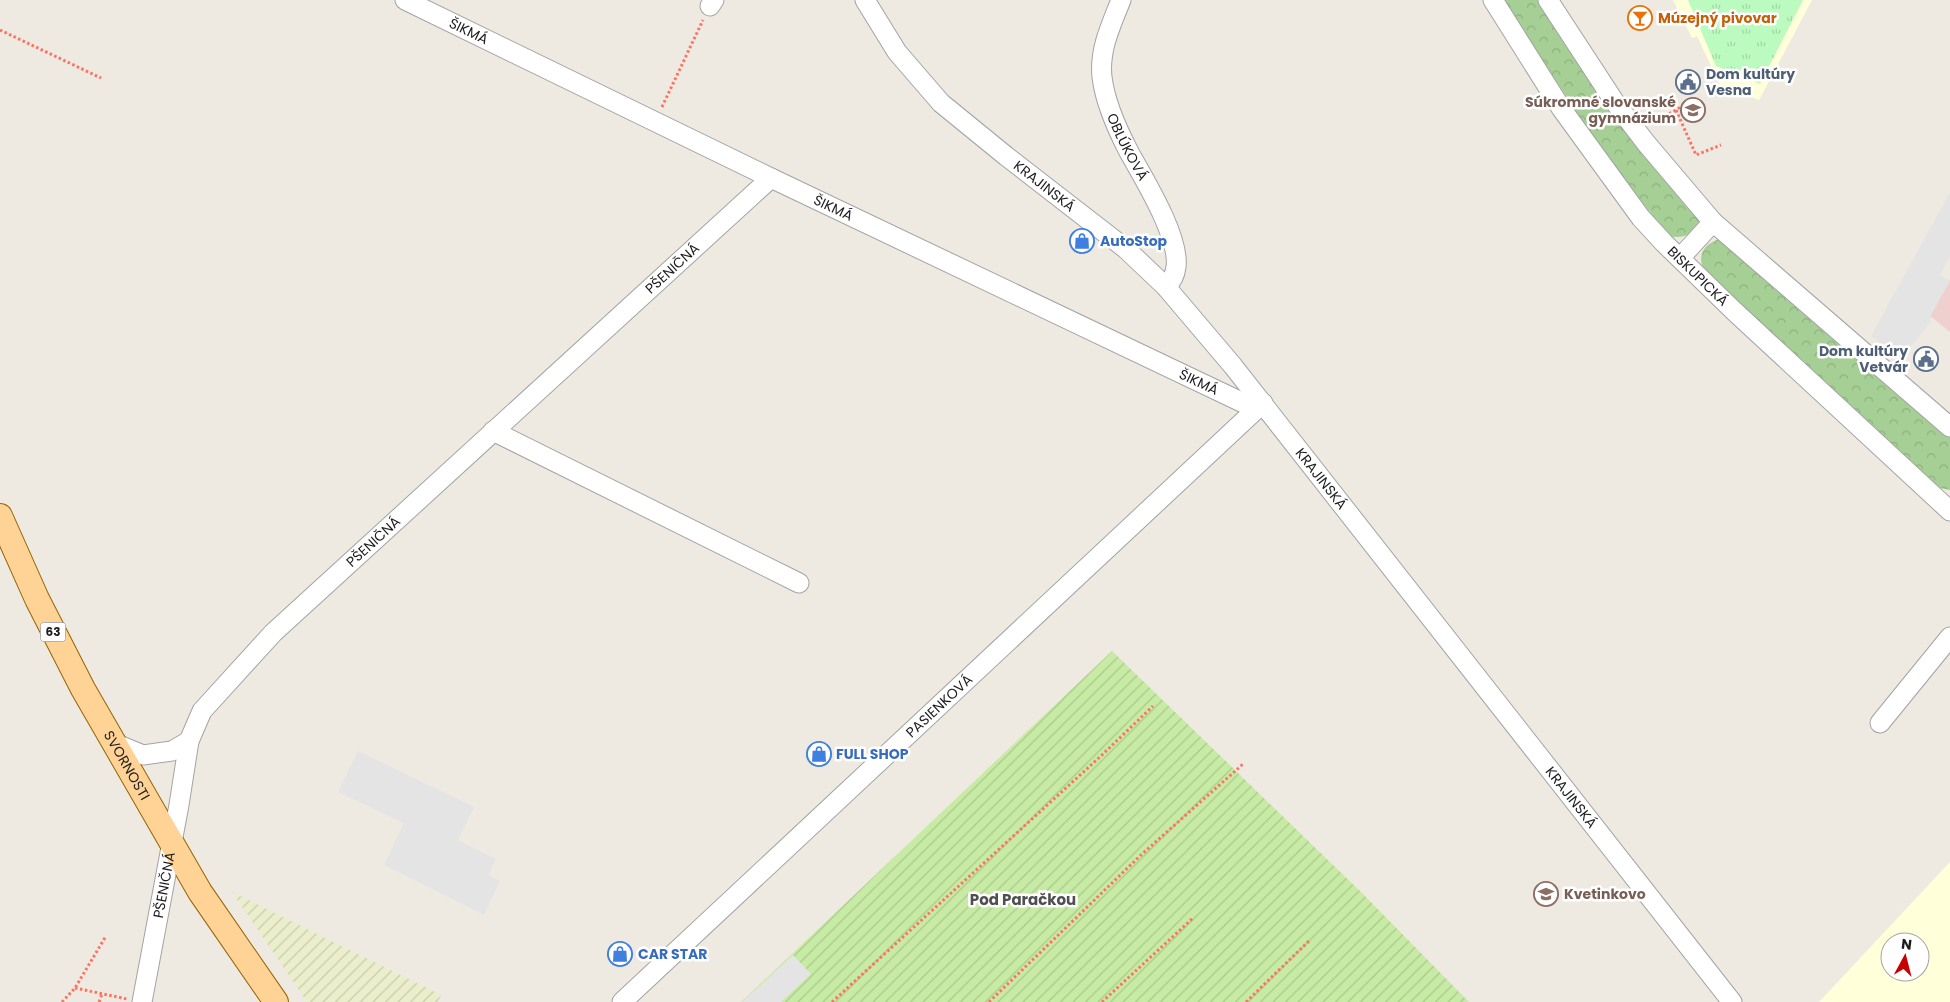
<svg xmlns="http://www.w3.org/2000/svg" width="1950" height="1002" viewBox="0 0 1950 1002" font-family="Poppins,sans-serif">
<style>
.commercial{fill:#f0d0cf}
.education{fill:#ffffd9;fill-rule:evenodd}
.farmland{fill:url(#farmland-furrows)}
.forest{fill:url(#forest-crowns)}
.park{fill:url(#park-tufts)}
.garden{fill:url(#garden-furrows)}
.parking{fill:#e4e4e4}
.lines{fill:none;stroke-linecap:round;stroke-linejoin:round}
.minor-casing{stroke:#a3a3a3;stroke-width:21}
.major-casing{stroke:#946400;stroke-width:26}
.path{stroke:#ff7261;stroke-width:3;stroke-dasharray:2.5 2.5;stroke-linecap:butt}
.minor{stroke:#fff;stroke-width:19}
.major{stroke:#ffd295;stroke-width:24}
.labels{text-anchor:middle;stroke-width:5;stroke-linejoin:round;paint-order:stroke}
.shield{fill:#fff;stroke:#606060;stroke-width:1}
.shield-label{font-size:12px;font-weight:bold;fill:#1c1c1c}
.food-label{font-size:14px;font-weight:bold;fill:#c56008;stroke:#fff;text-anchor:start}
.street-label{font-size:14px;fill:#1c1c1c;stroke:#fff}
.service-label{font-size:14px;font-weight:bold;fill:#4e5e75;stroke:#fff;text-anchor:start}
.education-label{font-size:14px;font-weight:bold;fill:#785e54;stroke:#fff;text-anchor:end}
.shop-label{font-size:14px;font-weight:bold;fill:#366cbe;stroke:#fff;text-anchor:start}
.neighbourhood-label{font-size:15px;font-weight:bold;fill:#4f4f4f;stroke:#fff}
</style>
<defs>
<pattern id="farmland-furrows" width="10" height="10" patternUnits="userSpaceOnUse" patternTransform="scale(1.25)"><rect width="10" height="10" fill="#ebeecb"/><path d="M-1 1l2-2M0 10L10 0M9 11l2-2" fill="none" stroke="#c9ccae"/></pattern>
<pattern id="forest-crowns" width="20" height="18" patternUnits="userSpaceOnUse" patternTransform="scale(1.25)"><rect width="20" height="18" fill="#a5cf94"/><path d="M2 6a3 3 0 1 1 6 0M12 15a3 3 0 1 1 6 0" fill="none" stroke="#8db17f"/></pattern>
<pattern id="park-tufts" width="24" height="20" patternUnits="userSpaceOnUse" patternTransform="scale(1.25)"><rect width="24" height="20" fill="#bbfbc0"/><path d="M3 7l-1-3M5 7V3M7 7l1-3M15 17l-1-3M17 17v-4M19 17l1-3" fill="none" stroke="#a0d7a4"/></pattern>
<pattern id="garden-furrows" width="10" height="10" patternUnits="userSpaceOnUse" patternTransform="scale(1.25)"><rect width="10" height="10" fill="#c7eba4"/><path d="M-1 1l2-2M0 10L10 0M9 11l2-2" fill="none" stroke="#aac98d"/></pattern>
</defs>
<rect width="100%" height="100%" fill="#eeeae1"/>
<path class="commercial" d="M1950,279V332L1929,315Z"/>
<path class="education" d="M1673,0H1812L1759,100L1720,85L1697,36L1692,38Z
M1950,862V1002H1819L1935,878ZM1890,942H1920V972H1890Z"/>
<path class="farmland" d="M232,892L441,995L438,1002H307Z"/>
<path class="forest" d="M1503,0H1541L1700,220C1695,235 1683,239 1668,236L1590,133Z
M1719,239L1727,242L1950,436V490L1940,488L1704,271C1697,255 1703,245 1719,239Z"/>
<path class="park" d="M1688,0H1803L1760,84L1716,66Z"/>
<path class="garden" d="M1112,651L1362,893L1469,1002H741Z"/>
<path class="parking" d="M1950,192V255L1940,275L1950,281L1931,315V321L1901,360L1871,336Z
M358,751L474,807L458,840L496,859L488,875L500,881L484,915L384,865L404,823L338,792Z
M793,955L811,974L781,1002H742Z"/>
<g class="lines">
<defs>
<g id="minor">
<path id="s1" d="M405,0L771,178L1256,409"/>
<path id="s2" d="M865,0L897,52L941,103L1006,156L1126,249L1166,287L1233,366L1732,1002"/>
<path id="s3" d="M1121,0C1111,25 1099,50 1102,77C1105,103 1117,129 1129,152C1144,179 1180,237 1176,267C1175,276 1172,281 1166,287"/>
<path id="s4" d="M1493,0L1561,108L1641,218L1664,243L1734,311L1950,511"/>
<path d="M1548,0L1614,101L1646,143L1713,222L1950,427"/>
<path d="M710,6L714,0"/>
<path d="M1680,258L1713,222"/>
<path d="M493,431L799,583"/>
<path d="M1880,723L1950,637"/>
<path d="M114,743L143,755L172,751L189,741"/>
<path id="s5" d="M142,1002L179,805L189,741L202,711L273,633L771,178"/>
<path id="s6" d="M622,1002L1263,403"/>
</g>
<g id="major">
<path id="s7" d="M0,516L37,599L83,689L200,892L276,1002"/>
</g>
</defs>
<use href="#minor" class="minor-casing"/>
<use href="#major" class="major-casing"/>
<path class="path" d="M0,30L101,78
M662,107L703,20
M1676,110L1696,155L1721,145
M1652,124L1681,107
M75,988L127,999
M62,1002L75,988L106,936
M99,1002L102,994
M832,1002L1102,755L1153,706
M989,1002L1141,855L1243,764
M1102,1002L1193,918
M1246,1002L1310,940"/>
<use href="#minor" class="minor"/>
<use href="#major" class="major"/>
</g>
<defs>
<symbol id="bar-ring" viewBox="-11 -11 22 22"><circle r="9.5" fill="#fff" stroke="#e8710a" stroke-width="1.5"/><path d="M-6-5H6L.8 .8V4.5H3.5V6h-7V4.5H-.8V.8Z" fill="#e8710a"/></symbol>
<symbol id="civic-ring" viewBox="-11 -11 22 22"><circle r="9.5" fill="#fff" stroke="#5c6f8a" stroke-width="1.5"/><path d="M-.6-6.5H3V-4.5H.6V-3L4-1V1h2V6H-6V1h2V-1L-.6-3ZM-1.2 2.5V6h2.4V2.5Z" fill="#5c6f8a"/></symbol>
<symbol id="school-ring" viewBox="-11 -11 22 22"><circle r="9.5" fill="#fff" stroke="#8d6e63" stroke-width="1.5"/><path d="M0-5L7-2L0 1L-7-2ZM-4 1L0 2.5L4 1V4Q0 6-4 4Z" fill="#8d6e63"/></symbol>
<symbol id="shop-ring" viewBox="-11 -11 22 22"><circle r="9.5" fill="#fff" stroke="#3f7fe0" stroke-width="1.5"/><path d="M-5-2.5h2.3a2.7 3.5 0 0 1 5.4 0H5L5.5 6h-11ZM-1.5-2.5h3a1.5 2.3 0 0 0-3 0Z" fill="#3f7fe0"/></symbol>
</defs>
<g fill-rule="evenodd">
<use href="#bar-ring" x="1626" y="4" width="28" height="28"/>
<use href="#civic-ring" x="1674" y="68" width="28" height="28"/>
<use href="#school-ring" x="1679" y="96" width="28" height="28"/>
<use href="#shop-ring" x="1068" y="227" width="28" height="28"/>
<use href="#civic-ring" x="1912" y="345" width="28" height="28"/>
<use href="#shop-ring" x="805" y="740" width="28" height="28"/>
<use href="#school-ring" x="1532" y="880" width="28" height="28"/>
<use href="#shop-ring" x="606" y="940" width="28" height="28"/>
</g>
<g class="labels">
<rect class="shield" x="40.5" y="622.5" width="25" height="19" rx="4"/>
<g class="shield-label">
<text x="53" y="636">63</text>
</g>
<g class="food-label">
<text x="1658" y="23">Múzejný pivovar</text>
</g>
<g class="street-label">
<text dy="5" stroke="none"><textPath href="#s1" startOffset="71">ŠIKMÁ</textPath></text>
<text dy="5" stroke="none"><textPath href="#s3" startOffset="155">OBLÚKOVÁ</textPath></text>
<text dy="5" stroke="none"><textPath href="#s2" startOffset="261">KRAJINSKÁ</textPath></text>
<text dy="5" stroke="none"><textPath href="#s1" startOffset="476">ŠIKMÁ</textPath></text>
<text dy="5" stroke="none"><textPath href="#s5" startOffset="944">PŠENIČNÁ</textPath></text>
<text dy="5" stroke="none"><textPath href="#s4" startOffset="345">BISKUPICKÁ</textPath></text>
<text dy="5" stroke="none"><textPath href="#s1" startOffset="881">ŠIKMÁ</textPath></text>
<text dy="5" stroke="none"><textPath href="#s2" startOffset="666">KRAJINSKÁ</textPath></text>
<text dy="5" stroke="none"><textPath href="#s5" startOffset="539">PŠENIČNÁ</textPath></text>
<text dy="5" stroke="none"><textPath href="#s6" startOffset="434">PASIENKOVÁ</textPath></text>
<text dy="5" stroke="none"><textPath href="#s7" startOffset="280">SVORNOSTI</textPath></text>
<text dy="5" stroke="none"><textPath href="#s2" startOffset="1071">KRAJINSKÁ</textPath></text>
<text dy="5" stroke="none"><textPath href="#s5" startOffset="119">PŠENIČNÁ</textPath></text>
</g>
<g class="service-label">
<text x="1706" y="79">Dom kultúry<tspan x="1706" dy="16">Vesna</tspan></text>
<text x="1908" y="356" text-anchor="end">Dom kultúry<tspan x="1908" dy="16">Vetvár</tspan></text>
</g>
<g class="education-label">
<text x="1676" y="107">Súkromné slovanské<tspan x="1676" dy="16">gymnázium</tspan></text>
<text x="1564" y="899" text-anchor="start">Kvetinkovo</text>
</g>
<g class="shop-label">
<text x="1100" y="246">AutoStop</text>
<text x="836" y="759">FULL SHOP</text>
<text x="638" y="959">CAR STAR</text>
</g>
<g class="neighbourhood-label">
<text x="1023" y="905">Pod Paračkou</text>
</g>
</g>
<g transform="translate(1905 957) rotate(7)"><circle r="24" fill="#ffffff" stroke="#a4a4a4"/>
<path d="M0-4L9 19L0 12L-9 19Z" fill="#c80100"/>
<text y="-8" font-size="14" font-weight="bold" text-anchor="middle" fill="#1c1c1c">N</text>
</g>
</svg>
